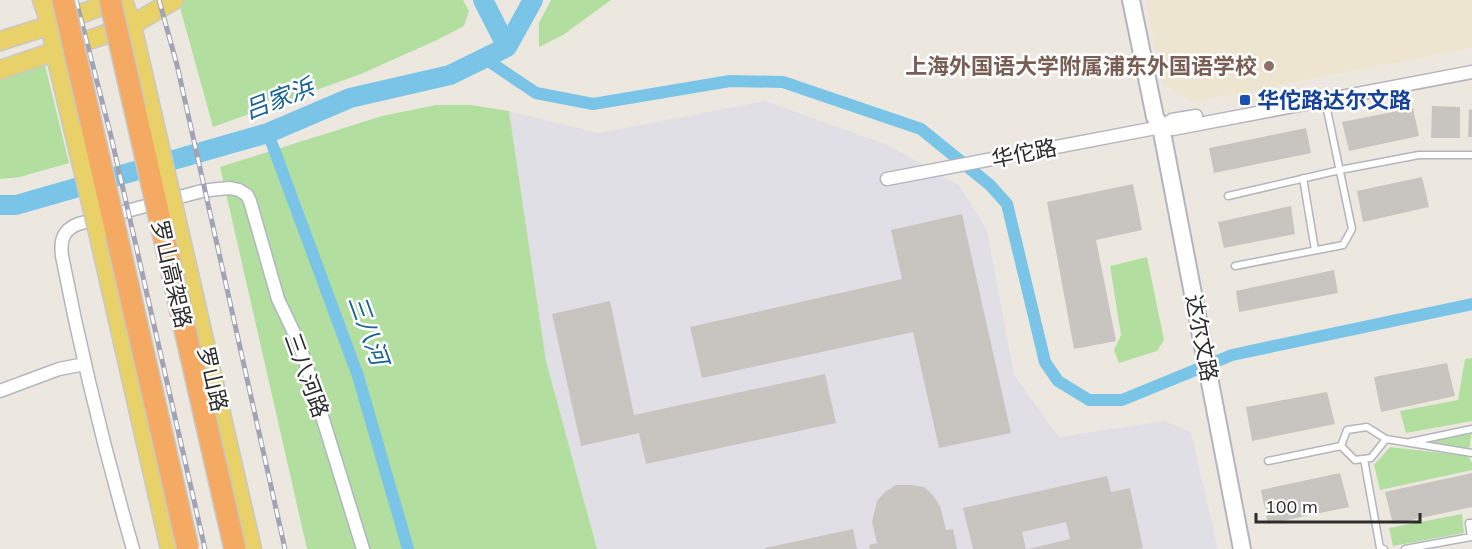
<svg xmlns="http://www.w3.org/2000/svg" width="1472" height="549" viewBox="0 0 1472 549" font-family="Mulish,'Noto Sans SC',sans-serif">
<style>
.industrial{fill:#e1dfe6}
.education{fill:#ede5d0}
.green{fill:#b2dfa0}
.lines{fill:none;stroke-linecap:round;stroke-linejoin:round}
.canal{stroke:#7ac4e7;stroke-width:12}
.river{stroke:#7ac4e7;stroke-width:20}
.building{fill:#c8c4bf}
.lane-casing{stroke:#b3b5be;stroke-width:9}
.street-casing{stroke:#b3b5be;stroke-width:15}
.secondary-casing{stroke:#b3b5be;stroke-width:20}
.primary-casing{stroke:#c8c8c8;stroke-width:21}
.lane{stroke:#fff;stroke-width:6}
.street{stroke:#fff;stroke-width:12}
.secondary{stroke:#fff;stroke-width:16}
.primary{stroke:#e8d169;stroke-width:18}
.rail-casing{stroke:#a2a4b5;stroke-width:5}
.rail{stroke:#fff;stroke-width:3;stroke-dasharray:9;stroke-linecap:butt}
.primary-bridge-casing{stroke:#c8c8c8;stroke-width:21;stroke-linecap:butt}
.highway-bridge-casing{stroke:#c8c8c8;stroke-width:24;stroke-linecap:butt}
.primary-bridge{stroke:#e8d169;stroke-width:18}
.highway-bridge{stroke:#f4aa63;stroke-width:21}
.education-dot{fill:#8d6e63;stroke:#fff;stroke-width:2}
.transit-dot{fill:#1a4fb4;stroke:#fff;stroke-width:2}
.labels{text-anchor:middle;stroke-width:5;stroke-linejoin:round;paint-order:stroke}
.education-label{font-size:22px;font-weight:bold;fill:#785e54;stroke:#fff;text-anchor:end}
.transit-label{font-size:22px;font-weight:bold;fill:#164399;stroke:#fff;text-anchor:start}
.street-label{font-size:22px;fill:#2c2c2c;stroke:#fff}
.water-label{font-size:24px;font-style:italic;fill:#166396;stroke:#fff}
</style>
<rect width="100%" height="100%" fill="#ede8df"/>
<path class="industrial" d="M765,101L888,145L959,185L987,230L1014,375L1059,437L1164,421L1191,432L1218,549H597L546,361L509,111L598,133Z"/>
<path class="education" d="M1146,0H1472V48L1193,102L1162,84Z"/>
<path class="green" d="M178,0H463L469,11L464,26L437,40L361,74L213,127Z
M551,0H611L563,35L539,47V23Z
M43,57L69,163L20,177L0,179V74Z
M436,105H471L509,111L546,361L597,549H307L220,167L382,116Z
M1147,257L1164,340L1157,351L1119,363L1114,350L1121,335L1110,266Z
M1472,358V421L1406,433L1400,411L1458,400L1465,359Z
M1472,432L1469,449L1424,441Z
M1390,447L1468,456L1472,463V470L1380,490L1374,465Z
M1462,514L1464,533L1393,546L1389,528Z"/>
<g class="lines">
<path class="canal" d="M484,58L536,93L593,104L730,81L783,82L921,129L990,185L1007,204L1045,362L1058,381L1089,400H1122L1232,355L1472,304
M268,133L358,376L408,549"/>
<path class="river" d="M483,0L507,47
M0,205H16L268,133L350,98L450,75L507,47L533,0"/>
</g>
<path class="building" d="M1432,106L1460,107V138H1431Z
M1413,108L1419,136L1349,151L1342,122Z
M1469,109L1472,110V137H1468Z
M1306,128L1311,153L1214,173L1209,148Z
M1422,177L1429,207L1363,222L1357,191Z
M1133,184L1142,230L1096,240L1116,341L1074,349L1047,202Z
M1291,206L1295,234L1224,248L1218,222Z
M962,214L1011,433L939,448L913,332L702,378L690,327L902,279L891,230Z
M1334,270L1338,293L1239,312L1236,291Z
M610,301L634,415L825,374L836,423L646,464L639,433L581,446L552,314Z
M1447,363L1455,396L1381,412L1374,377Z
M1327,392L1335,424L1252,441L1246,407Z
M1340,473L1349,507L1268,524L1261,490Z
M1472,473V507L1393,524L1385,492Z
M1107,476L1111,492L1130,488L1143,548L1137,549H1028L1070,539L1066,522L1022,532L1026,549H973L963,508Z
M896,485H911L924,487L933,495L940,506L946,530L953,529L957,549H870L869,545L877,543L872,522L877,501L885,492Z
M853,529L857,549H765V548Z"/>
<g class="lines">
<defs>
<path id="lane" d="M1303,178L1315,250
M1228,196L1340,170L1419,155H1472
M1235,266L1343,245L1352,229L1325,100
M1410,442L1472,429
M1341,446L1355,460L1371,458L1386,439
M1364,459L1380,548L1384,549
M1268,461L1341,446L1347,430L1367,427L1386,439L1472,453
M1405,549L1471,537L1469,523H1472"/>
<path id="street" d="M1161,127L1172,120L1196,116
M887,179L1161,127L1173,129L1472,72
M0,391L59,369L85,364
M133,549C105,452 81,354 62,256C60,240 63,230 78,224L202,191L218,189L230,188L239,190L247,195L250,201L278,299L297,339L305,361L363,549"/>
<path id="secondary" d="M1131,0L1155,117L1161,127L1242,549"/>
<path id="primary" d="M42,0L51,25L55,52L74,132
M123,0L133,30L152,113
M0,41L51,25L118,0
M0,70L130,26L174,0
M175,213L252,549
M98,232L170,549"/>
</defs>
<use href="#lane" class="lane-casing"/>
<use href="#street" class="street-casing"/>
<use href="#secondary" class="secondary-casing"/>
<use href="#primary" class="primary-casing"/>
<use href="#lane" class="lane"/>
<use href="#street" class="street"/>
<use href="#secondary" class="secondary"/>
<use href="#primary" class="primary"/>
<defs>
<path id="rail" d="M76,0L111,136L205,549
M159,0L177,65L285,549"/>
</defs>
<use href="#rail" class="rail-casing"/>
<use href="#rail" class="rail"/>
<defs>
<path id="primary-bridge" d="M152,113L175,213
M74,132L98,232"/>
<path id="highway-bridge" d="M63,0L188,549
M110,0L235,549"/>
</defs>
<use href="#primary-bridge" class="primary-bridge-casing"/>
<use href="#highway-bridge" class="highway-bridge-casing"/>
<use href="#primary-bridge" class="primary-bridge"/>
<use href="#highway-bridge" class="highway-bridge"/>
</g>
<circle class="education-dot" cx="1269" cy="66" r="6"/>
<rect class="transit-dot" x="1239" y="94" width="12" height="12" rx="3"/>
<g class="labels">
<g class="education-label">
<text x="1257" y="74">上海外国语大学附属浦东外国语学校</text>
</g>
<g class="transit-label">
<text x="1257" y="108">华佗路达尔文路</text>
</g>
<g class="street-label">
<text transform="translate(1024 153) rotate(-11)" y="8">华佗路</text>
<text transform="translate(172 274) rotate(77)" y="8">罗山高架路</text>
<text transform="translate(1202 338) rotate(79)" y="8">达尔文路</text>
<text transform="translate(307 375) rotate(70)" y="8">三八河路</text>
<text transform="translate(213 379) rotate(77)" y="8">罗山路</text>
</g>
<g class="water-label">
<text transform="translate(279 99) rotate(-21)" y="8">吕家浜</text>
<text transform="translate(368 330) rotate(70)" y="8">三八河</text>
</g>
</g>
<path d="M1256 513v9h164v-9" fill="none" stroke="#2c2c2c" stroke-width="3"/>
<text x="1265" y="513" font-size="18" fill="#2c2c2c" stroke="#ffffff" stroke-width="4.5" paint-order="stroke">100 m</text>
</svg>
